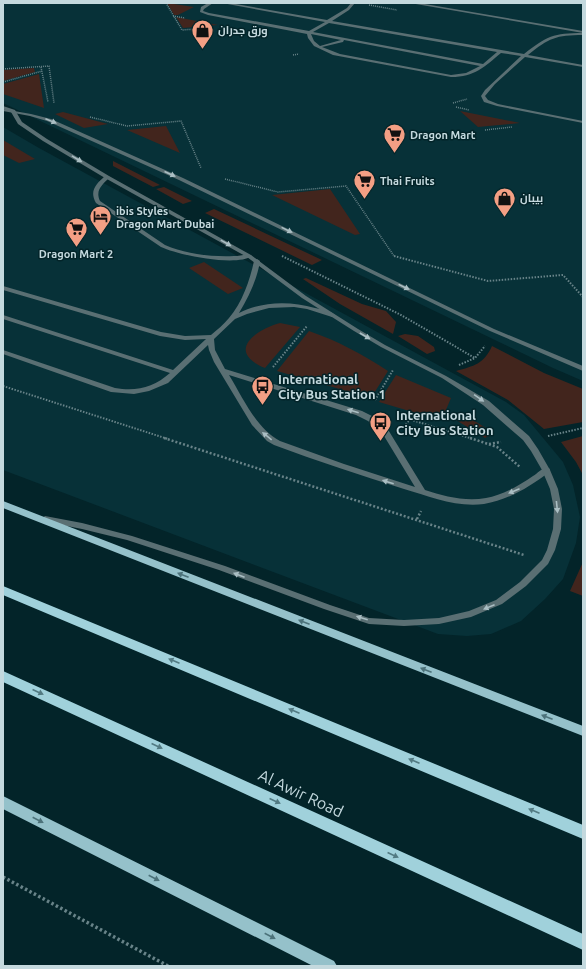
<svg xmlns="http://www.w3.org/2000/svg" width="586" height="969" viewBox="0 0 586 969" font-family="Ubuntu,Cairo,sans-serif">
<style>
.built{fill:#073138}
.green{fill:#42251d}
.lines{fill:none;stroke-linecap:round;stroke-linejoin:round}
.path-far3{stroke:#688388;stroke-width:1.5;stroke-dasharray:1 1;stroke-linecap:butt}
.path-far2{stroke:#688388;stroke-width:2;stroke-dasharray:1.5 1.5;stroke-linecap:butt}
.path-far1{stroke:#688388;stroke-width:2.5;stroke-dasharray:2 2;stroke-linecap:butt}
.path{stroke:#688388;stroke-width:3.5;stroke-dasharray:2.5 2.5;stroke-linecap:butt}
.service{fill:#5a6f73;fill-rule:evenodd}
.minor{fill:#5a6f73;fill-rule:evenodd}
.primary{fill:#95c1ca;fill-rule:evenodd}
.trunk{fill:#a0d1db;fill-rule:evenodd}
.oneway{fill:#aabec3}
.oneway2{fill:#4c727a}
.oneway3{fill:#527a82}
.labels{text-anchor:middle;stroke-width:3;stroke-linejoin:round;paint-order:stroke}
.far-poi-label{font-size:11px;font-weight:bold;fill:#c4d9de;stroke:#032429;text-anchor:start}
.poi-label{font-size:13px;font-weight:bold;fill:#c4d9de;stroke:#032429;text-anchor:start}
.near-street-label{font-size:16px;fill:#c4d9de;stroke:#032429}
</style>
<rect width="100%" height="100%" fill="#032429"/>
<path class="built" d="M3,3H583V381L553,368L3,103Z
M3,127L39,148L506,402L524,415L563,462L573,485L580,517L576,543L563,579L545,599L521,621L491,634L467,636L438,634L3,470Z"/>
<path class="green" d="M167,3L194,7L178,15H174Z
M176,17L218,25L183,28Z
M34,68L35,72L3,81V70Z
M39,74L44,108L3,94V84Z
M460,111L520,123L478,127Z
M63,112L108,124L84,128L55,114Z
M166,126L180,153L127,130Z
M3,140L35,159L19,163L3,155Z
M113,161L160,185L153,187L113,166Z
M164,187L192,201L183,204L156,189Z
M330,189L360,234L355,235L272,195Z
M214,209L322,260L312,265L205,213Z
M204,262L243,288L228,294L189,268Z
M306,278L362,304L386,311L396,322L393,334L340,304L303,279Z
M280,323L300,327L265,368C226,352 254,330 280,323Z
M309,331C338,341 362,354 388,371L371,398L277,371Z
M405,334L418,336L434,347L435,351L427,354L398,336Z
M492,346L544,373L583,389V422L544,429L508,400L456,371C474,366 484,364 492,346Z
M396,375L451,398L443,417L428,413L426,416L379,402Z
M465,415L494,433L485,438L456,420Z
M583,436V475L576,462L561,442Z
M583,562V596L570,591Z"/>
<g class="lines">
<path class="path-far3" d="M166,3L182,30L196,29
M369,5L397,10
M173,16L185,18
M293,55L299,54
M41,67L48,102
M3,69L49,66L54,103
M3,82L42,71
M453,103L467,99
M456,107L469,110
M90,117L127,126L181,121L201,168
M485,130L512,127
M225,179L278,192L346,186L394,256L396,257"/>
<path class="path-far2" d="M282,256L401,315L475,358
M394,256L488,281L563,275L583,297
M459,365L475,358L485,346
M273,367L307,326
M3,386L168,439
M375,400L393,370
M399,416L473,439
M404,427L410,419
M548,436L583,428"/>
<path class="path-far1" d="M164,438L524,555
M470,438L497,447L520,467
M489,444L501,442
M417,519L421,511"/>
<path class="path" d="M3,877L168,966"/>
<path class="service" d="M208,3H213L204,9L203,11L209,13L309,31L325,22L222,3H230L327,20L347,8L351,3H355L349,10L332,21L524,54C547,36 553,33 583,33V35C556,35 549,38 528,55L583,65V67L525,57L495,84L485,96L488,100L498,104L583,121V123L497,106L484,102L481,96L485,90L521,56L501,53C484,67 475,77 451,77L333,55L314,46L308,38L307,34L208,15L200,12L201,7ZM329,23L497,52L483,64L313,32ZM311,34L341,40L320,46L314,41ZM344,40L480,66L466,73L451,75L340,54L322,47L343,42Z
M3,109L31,114L51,119L183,178L494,329L583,366V371L490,331L179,180L47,121L30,116L3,111Z
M105,176L110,177C102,185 95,190 100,201L165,245C186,254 211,257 234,256C240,256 247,253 252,256C236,267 178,255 161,247L96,203C89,191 96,184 105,176Z
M257,259L260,261C257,280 249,296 239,313C263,301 290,301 315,308C322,309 330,311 335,315L332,317L307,309L294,307L269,308L247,314L235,319L214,339L215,350L225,369L362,411L374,417L387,428L425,490C444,496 465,502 486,498C502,495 519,486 533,476C538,473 542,467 549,468L550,470L549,472C530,487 508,500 484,504C457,508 429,496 404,489C360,475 317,461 274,445L267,441L252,425L214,362L209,350L208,345L168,383L149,391L134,394L111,392L3,354V350L115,388C137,392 154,387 170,373L3,319V315L173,370L206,339L185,340L160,336L3,290V286L161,332L185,336L211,335C217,330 224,324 229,318C242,303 250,280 254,261ZM229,375L356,415L368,421L381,431L415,487L344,464L280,441C256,428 243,398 229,375Z"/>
<path class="minor" d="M410,3H419L583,31V33Z
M3,106L15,110L22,122L47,139L109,176L251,255L306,296L358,329L385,345L446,376L489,401L529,436L538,449L550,470L558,489L562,509L561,529L555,550L548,564L526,586L502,604L471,617L439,624L404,626L369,624L324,609L219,570L127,540L82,529L42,521L41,519L45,516L82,523L132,536L225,566L330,605L369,618L404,620L439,618L469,611L496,600L520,582L542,560L547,550L553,529L554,509L550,489L542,470L531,451L523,440L483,405L442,378L381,347L354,331L302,298L247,257L105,178L43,141L18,124L11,112L3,109Z"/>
<path class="primary" d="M3,501L583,726V736L3,508Z
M3,796L334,961L337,966H313L3,809Z"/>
<path class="trunk" d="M3,586L583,825V839L3,595Z
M3,671L583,934V950L3,682Z"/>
</g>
<defs><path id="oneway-solid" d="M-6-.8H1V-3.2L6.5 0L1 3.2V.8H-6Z"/></defs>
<g class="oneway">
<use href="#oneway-solid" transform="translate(51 121) rotate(22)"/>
<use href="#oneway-solid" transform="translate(77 159) rotate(31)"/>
<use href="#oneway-solid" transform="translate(170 174) rotate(24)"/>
<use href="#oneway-solid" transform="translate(287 230) rotate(26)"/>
<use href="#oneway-solid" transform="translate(226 243) rotate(29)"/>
<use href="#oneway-solid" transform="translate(404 287) rotate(26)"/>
<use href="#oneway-solid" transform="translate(365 336) rotate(30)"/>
<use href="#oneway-solid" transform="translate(479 398) rotate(35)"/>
<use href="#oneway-solid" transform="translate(353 411) rotate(-162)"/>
<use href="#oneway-solid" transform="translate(267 436) rotate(-141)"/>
<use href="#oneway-solid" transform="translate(388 482) rotate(-163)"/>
<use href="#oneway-solid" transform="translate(514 491) rotate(157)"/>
<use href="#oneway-solid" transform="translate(557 507) rotate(84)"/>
<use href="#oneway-solid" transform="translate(239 575) rotate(-159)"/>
<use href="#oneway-solid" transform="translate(489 607) rotate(158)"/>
<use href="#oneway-solid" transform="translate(362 618) rotate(-163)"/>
</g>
<g class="oneway2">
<use href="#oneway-solid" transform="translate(183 575) rotate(-159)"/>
<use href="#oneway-solid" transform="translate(304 622) rotate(-159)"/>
<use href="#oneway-solid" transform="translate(426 670) rotate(-159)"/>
<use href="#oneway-solid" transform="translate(547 717) rotate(-159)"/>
<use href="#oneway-solid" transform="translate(38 820) rotate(27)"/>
<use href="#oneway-solid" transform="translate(154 878) rotate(27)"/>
<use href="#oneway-solid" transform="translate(270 936) rotate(27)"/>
</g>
<g class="oneway3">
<use href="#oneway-solid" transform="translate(174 661) rotate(-157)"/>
<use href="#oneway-solid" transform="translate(38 692) rotate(25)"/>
<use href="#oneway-solid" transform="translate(294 711) rotate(-157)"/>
<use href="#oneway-solid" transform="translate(157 746) rotate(25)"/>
<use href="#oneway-solid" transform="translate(414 761) rotate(-157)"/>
<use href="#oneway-solid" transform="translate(275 801) rotate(25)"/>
<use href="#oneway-solid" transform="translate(534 811) rotate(-157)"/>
<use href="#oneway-solid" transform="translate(393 855) rotate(25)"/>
</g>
<defs>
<symbol id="shop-pin" viewBox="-11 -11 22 30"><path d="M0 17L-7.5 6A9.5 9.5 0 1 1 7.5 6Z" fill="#f39f84" stroke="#032429"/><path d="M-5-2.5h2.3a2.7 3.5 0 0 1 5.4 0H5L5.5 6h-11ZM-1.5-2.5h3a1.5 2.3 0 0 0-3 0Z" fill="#111"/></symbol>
<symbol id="supermarket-pin" viewBox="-11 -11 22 30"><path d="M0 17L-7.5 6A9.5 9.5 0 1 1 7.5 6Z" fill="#f39f84" stroke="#032429"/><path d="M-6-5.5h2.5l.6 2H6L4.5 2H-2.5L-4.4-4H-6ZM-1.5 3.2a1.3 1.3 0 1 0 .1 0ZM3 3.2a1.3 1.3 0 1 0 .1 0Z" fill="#111"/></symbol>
<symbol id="hotel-pin" viewBox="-11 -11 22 30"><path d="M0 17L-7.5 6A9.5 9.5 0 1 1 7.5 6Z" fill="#f39f84" stroke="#032429"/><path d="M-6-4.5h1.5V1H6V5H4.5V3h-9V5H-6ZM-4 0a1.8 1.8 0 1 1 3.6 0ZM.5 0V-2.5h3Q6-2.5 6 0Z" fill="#111"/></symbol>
<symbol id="bus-pin" viewBox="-11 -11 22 30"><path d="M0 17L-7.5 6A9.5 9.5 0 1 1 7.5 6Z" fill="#f39f84" stroke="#032429"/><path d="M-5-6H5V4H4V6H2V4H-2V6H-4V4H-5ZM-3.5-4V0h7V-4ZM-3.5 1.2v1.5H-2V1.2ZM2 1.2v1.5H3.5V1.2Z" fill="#111"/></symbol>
</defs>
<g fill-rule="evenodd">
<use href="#shop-pin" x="190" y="18" width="25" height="34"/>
<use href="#supermarket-pin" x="382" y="122" width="25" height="34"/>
<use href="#supermarket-pin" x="352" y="168" width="25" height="34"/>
<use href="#shop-pin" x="492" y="186" width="25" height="34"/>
<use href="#hotel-pin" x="88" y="204" width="25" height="34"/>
<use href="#supermarket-pin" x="64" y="216" width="25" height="34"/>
<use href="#bus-pin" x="250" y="374" width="25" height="34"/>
<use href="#bus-pin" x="368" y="410" width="25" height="34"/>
</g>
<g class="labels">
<g class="far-poi-label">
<text x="218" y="34">ورق جدران</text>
<text x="410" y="139">Dragon Mart</text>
<text x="380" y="185">Thai Fruits</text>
<text x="520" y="202">بيبان</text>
<text x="116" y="215">ibis Styles<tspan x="116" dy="13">Dragon Mart Dubai</tspan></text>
<text x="76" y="258" text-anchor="middle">Dragon Mart 2</text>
</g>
<g class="poi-label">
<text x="278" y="384">International<tspan x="278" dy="15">City Bus Station 1</tspan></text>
<text x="396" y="420">International<tspan x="396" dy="15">City Bus Station</tspan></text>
</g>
<g class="near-street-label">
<text transform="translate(301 793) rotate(25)" y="6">Al Awir Road</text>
</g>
</g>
<rect width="586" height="969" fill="none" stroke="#c4d9de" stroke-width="8"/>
</svg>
